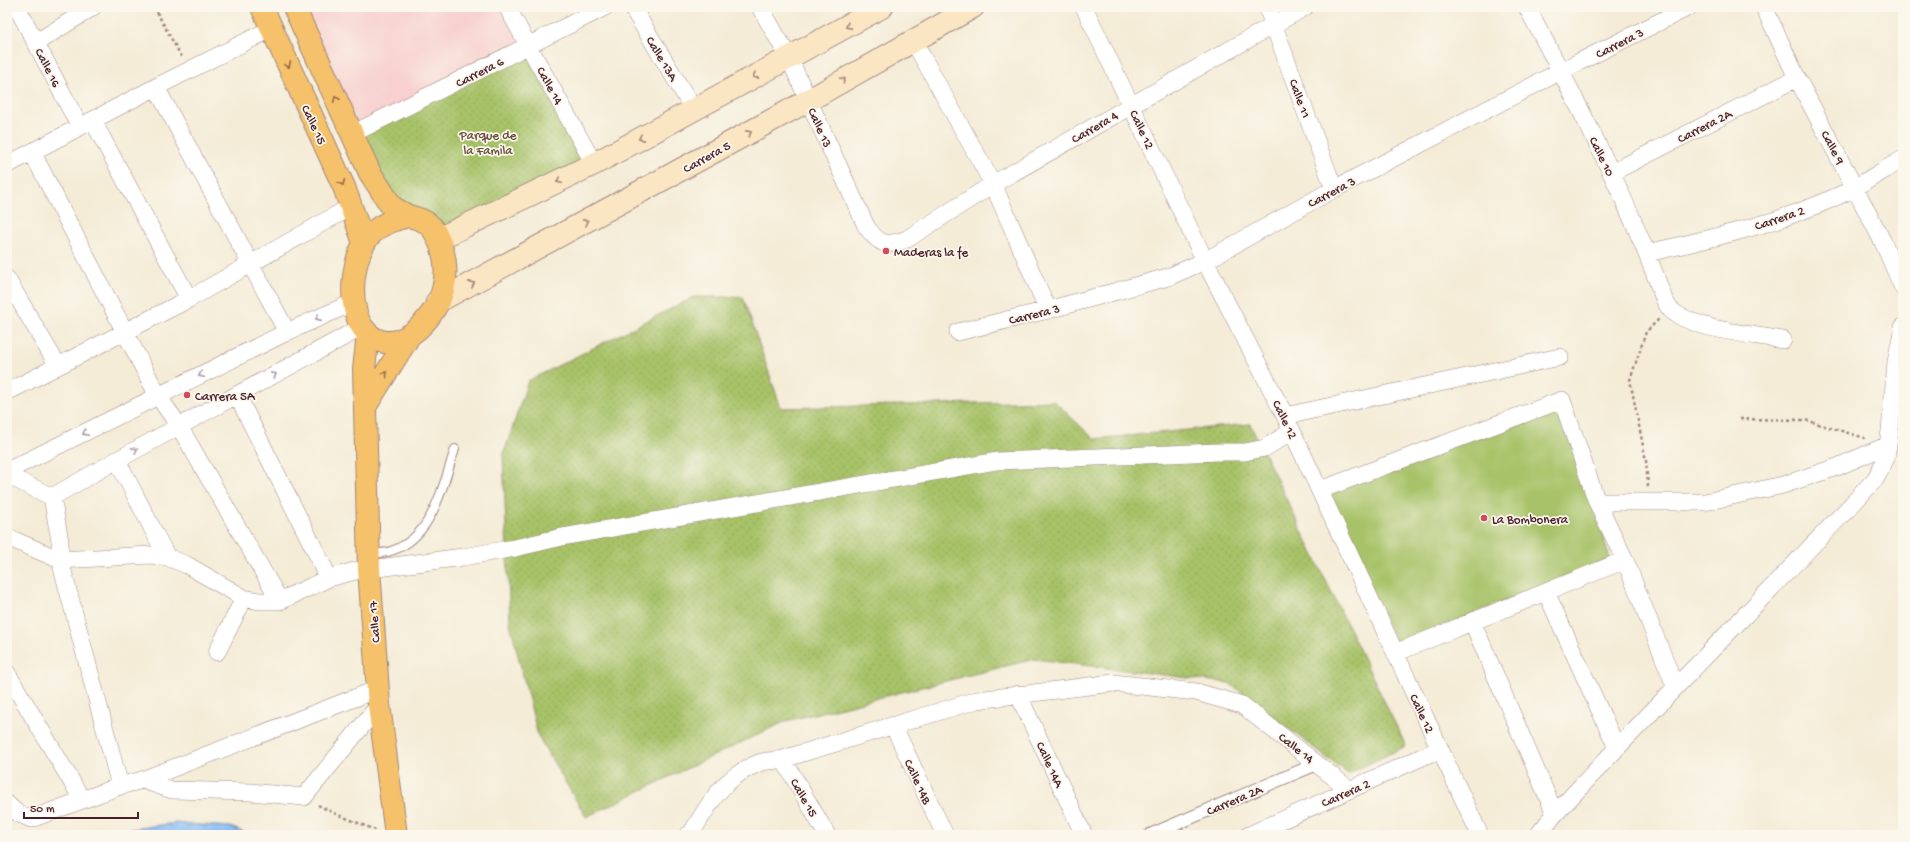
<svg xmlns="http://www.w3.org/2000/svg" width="1910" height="842" viewBox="0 0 1910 842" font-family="'Gochi Hand',sans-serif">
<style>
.built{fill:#f7d0cf}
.park{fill:url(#park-dots);stroke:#78704a}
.pitch{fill:#a7c268;stroke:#78704a}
.water{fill:url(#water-waves);stroke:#686e90}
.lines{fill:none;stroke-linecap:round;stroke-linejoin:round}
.service-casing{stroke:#9f8681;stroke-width:10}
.pedestrian-casing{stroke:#9f8681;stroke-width:14}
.minor-casing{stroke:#9f8681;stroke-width:18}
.secondary-casing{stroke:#9f8681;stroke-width:24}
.primary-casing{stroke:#9f8681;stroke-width:24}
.path{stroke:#9f8681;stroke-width:2.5;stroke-dasharray:3 3;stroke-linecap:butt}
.service{stroke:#fff;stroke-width:8}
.pedestrian{stroke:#fff;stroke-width:12}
.minor{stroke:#fff;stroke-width:17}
.secondary{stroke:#fbe6c4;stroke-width:22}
.primary{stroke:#f5c16b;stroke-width:22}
.oneway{stroke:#a28278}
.oneway2{stroke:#976848}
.oneway3{stroke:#ae9aa0}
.poi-dot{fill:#d1495b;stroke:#fbf7ec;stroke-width:1.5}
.labels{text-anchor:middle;stroke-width:3.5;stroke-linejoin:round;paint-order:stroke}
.street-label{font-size:13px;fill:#4a1f2b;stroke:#fbf7ec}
.park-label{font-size:13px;fill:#66503d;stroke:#fbf7ec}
.poi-label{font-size:13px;fill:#4a1f2b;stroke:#fbf7ec;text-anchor:start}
</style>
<defs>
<pattern id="park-dots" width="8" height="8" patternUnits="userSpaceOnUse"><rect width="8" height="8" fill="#a7c268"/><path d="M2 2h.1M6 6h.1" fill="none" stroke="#91a65a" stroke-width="1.8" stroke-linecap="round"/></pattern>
<pattern id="water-waves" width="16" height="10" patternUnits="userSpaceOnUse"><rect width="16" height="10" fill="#87bcf6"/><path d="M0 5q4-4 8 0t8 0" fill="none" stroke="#76a1d3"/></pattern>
</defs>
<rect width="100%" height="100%" fill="#fbf7ec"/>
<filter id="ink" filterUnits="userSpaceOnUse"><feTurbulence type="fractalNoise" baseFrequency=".025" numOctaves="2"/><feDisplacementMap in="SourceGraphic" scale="8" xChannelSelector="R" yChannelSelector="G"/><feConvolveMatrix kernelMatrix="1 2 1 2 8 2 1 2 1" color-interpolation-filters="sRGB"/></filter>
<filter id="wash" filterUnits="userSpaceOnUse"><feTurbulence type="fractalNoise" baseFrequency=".012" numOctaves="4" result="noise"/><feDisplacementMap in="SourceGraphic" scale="16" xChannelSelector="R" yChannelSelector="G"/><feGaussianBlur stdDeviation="0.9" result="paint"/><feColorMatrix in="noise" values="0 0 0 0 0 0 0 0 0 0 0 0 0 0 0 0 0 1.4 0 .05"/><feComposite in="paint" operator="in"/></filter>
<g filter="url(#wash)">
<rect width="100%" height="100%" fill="#f4ecd7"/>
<path class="built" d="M294,7H507L529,46L352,134Z"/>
<path class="park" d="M529,46L594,164L438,239L408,216L352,134Z
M694,297H743L781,408L1054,401L1094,439L1250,424L1406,746L1348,774L1229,683L1034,659L786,721L586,817L538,736L510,623L503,456L528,381Z"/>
<path class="pitch" d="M1560,405L1610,559L1397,644L1323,492Z"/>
<path class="water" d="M175,823L230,827L251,835H110L130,829Z"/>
</g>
<g filter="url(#ink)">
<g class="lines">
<defs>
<path id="service" d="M370,555C377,553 385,553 391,551C433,538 443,485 455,449"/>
<path id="pedestrian" d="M1150,835L1319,763"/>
<path id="minor" d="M17,7L80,127
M507,7L594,164
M632,7L694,110
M760,7L789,58L866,226C879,245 886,247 907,239L993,184L1305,7
M1084,7L1205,261L1285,416L1480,835
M1267,7L1334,189
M1527,7C1577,102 1628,198 1664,299C1666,303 1668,307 1671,310C1694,330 1752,334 1783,340
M1764,7L1797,78L1883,242L1903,288
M913,40L993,184L1048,310
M37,42L93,7
M156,87L287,332
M93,121L189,299
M352,134L605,7
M32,152L158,396L179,426L280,601
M7,165L156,87L271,29
M1611,173L1797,78
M1647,253C1715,238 1794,220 1856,187C1872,178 1887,168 1903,159
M7,279L58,366
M958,332L1048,310L1168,277L1205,261L1334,189L1561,71L1689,7
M7,392L189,299L352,206
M237,395L329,578
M1285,416L1560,357
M117,460L167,557
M7,471L287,332L354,302
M7,475L52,497L60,541V560L120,786
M1320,490L1562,400L1597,502L1625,560L1675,686
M52,497L117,460L362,327
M1597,502H1705L1783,485L1837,467L1888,445
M7,537L60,560L151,555L167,557L187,565L244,598L259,601H280L329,578L355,571L463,557L515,548L562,537L997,461L1217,452H1245L1265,448L1292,431
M1546,592L1617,748
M1472,621L1555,814
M217,652L244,598
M1395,653L1625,560
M7,673L82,799
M1018,694L1084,835
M894,727L945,835
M783,759L827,835
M142,780L172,790L250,792L304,797L379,705
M7,804L17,813L31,819L120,786L142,780L378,689
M688,835L691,834C710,802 723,777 759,763C766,760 776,761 783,759L977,700L1113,683L1196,692L1242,705L1350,790
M1249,835L1440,749
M1538,835L1555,814L1617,748L1857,499L1876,478L1886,458L1890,431L1896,362L1903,327"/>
<path id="secondary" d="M438,239L594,164L882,7
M437,302L809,100L973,7"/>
<path id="primary" d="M262,7L344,187L364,243
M294,7L370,173L392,207L408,216
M408,216C427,220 433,225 440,243C445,256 447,271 444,285C439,317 392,367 363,328C346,305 352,251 373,232C383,223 395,219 408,216Z
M368,334L364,369L369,569L379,705L396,835
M365,407L408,338"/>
</defs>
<use href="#service" class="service-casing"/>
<use href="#pedestrian" class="pedestrian-casing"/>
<use href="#minor" class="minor-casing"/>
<use href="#secondary" class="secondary-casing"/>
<use href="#primary" class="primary-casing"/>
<path class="path" d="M154,7L182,58
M1740,419L1805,420L1865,438
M1648,487L1646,461L1630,380L1646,332L1659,319
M318,805L336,814L378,831"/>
<use href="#service" class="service"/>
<use href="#pedestrian" class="pedestrian"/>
<use href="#minor" class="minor"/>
<use href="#secondary" class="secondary"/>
<use href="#primary" class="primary"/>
</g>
<defs><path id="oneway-chevron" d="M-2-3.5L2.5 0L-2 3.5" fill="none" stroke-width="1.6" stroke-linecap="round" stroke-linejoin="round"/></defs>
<g class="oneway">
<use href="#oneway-chevron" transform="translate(848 26) rotate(151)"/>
<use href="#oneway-chevron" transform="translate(755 76) rotate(151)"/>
<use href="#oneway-chevron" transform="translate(843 80) rotate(-30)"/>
<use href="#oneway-chevron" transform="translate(749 133) rotate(-29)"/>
<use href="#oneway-chevron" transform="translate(641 138) rotate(152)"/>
<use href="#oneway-chevron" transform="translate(559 181) rotate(154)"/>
<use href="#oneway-chevron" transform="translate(586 222) rotate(-29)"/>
<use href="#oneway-chevron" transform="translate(472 284) rotate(-28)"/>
</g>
<g class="oneway2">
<use href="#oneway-chevron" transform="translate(288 65) rotate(65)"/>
<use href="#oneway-chevron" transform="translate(336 99) rotate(-115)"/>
<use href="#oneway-chevron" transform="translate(342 183) rotate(66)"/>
<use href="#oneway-chevron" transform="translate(385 374) rotate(-55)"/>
</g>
<g class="oneway3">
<use href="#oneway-chevron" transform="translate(318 318) rotate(156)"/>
<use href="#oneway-chevron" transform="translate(201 375) rotate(154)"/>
<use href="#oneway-chevron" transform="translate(274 375) rotate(-28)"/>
<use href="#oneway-chevron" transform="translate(85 433) rotate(154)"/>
<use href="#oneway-chevron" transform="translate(135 450) rotate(-29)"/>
</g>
</g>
<g class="poi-dot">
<circle cx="886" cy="251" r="4"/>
<circle cx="187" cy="395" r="4"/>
<circle cx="1484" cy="518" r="4"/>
</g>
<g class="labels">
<g class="street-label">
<text transform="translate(1619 42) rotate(-27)" y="5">Carrera 3</text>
<text transform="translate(663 58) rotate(59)" y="5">Calle 13A</text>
<text transform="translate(49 67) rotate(63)" y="5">Calle 16</text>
<text transform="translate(479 71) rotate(-27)" y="5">Carrera 6</text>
<text transform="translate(551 85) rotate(61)" y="5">Calle 14</text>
<text transform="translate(1301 98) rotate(70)" y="5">Calle 11</text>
<text transform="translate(315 124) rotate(65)" y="5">Calle 15</text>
<text transform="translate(1704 125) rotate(-27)" y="5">Carrera 2A</text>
<text transform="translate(1094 126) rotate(-30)" y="5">Carrera 4</text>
<text transform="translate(821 127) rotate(66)" y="5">Calle 13</text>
<text transform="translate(1143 129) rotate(65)" y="5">Calle 12</text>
<text transform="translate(1834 147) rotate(62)" y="5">Calle 9</text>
<text transform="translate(706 156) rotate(-29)" y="5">Carrera 5</text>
<text transform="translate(1603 156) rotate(64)" y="5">Calle 10</text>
<text transform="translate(1331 191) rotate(-28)" y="5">Carrera 3</text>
<text transform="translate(1779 217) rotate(-19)" y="5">Carrera 2</text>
<text transform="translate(1034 313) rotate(-14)" y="5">Carrera 3</text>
<text transform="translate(1286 419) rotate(64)" y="5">Calle 12</text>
<text transform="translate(373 622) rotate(-94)" y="5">Calle 17</text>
<text transform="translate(1423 713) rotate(65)" y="5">Calle 12</text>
<text transform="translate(1297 747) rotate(38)" y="5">Calle 14</text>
<text transform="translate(1051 764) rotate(65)" y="5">Calle 14A</text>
<text transform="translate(919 781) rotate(65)" y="5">Calle 14B</text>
<text transform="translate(1345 792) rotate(-24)" y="5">Carrera 2</text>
<text transform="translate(805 797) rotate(60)" y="5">Calle 15</text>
<text transform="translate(1234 799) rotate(-23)" y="5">Carrera 2A</text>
</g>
<g class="park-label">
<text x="488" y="139">Parque de<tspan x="488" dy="15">la Famila</tspan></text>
</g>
<g class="poi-label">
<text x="894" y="256">Maderas la fe</text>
<text x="195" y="400">Carrera 5A</text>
<text x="1492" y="523">La Bombonera</text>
</g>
</g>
<rect width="1910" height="842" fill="none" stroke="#fbf7ec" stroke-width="24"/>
<path d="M24 812v6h114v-6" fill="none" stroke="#4a1f2b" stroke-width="2"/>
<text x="30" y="812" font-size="12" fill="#4a1f2b" stroke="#fbf7ec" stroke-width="3" paint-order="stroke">50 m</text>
</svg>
